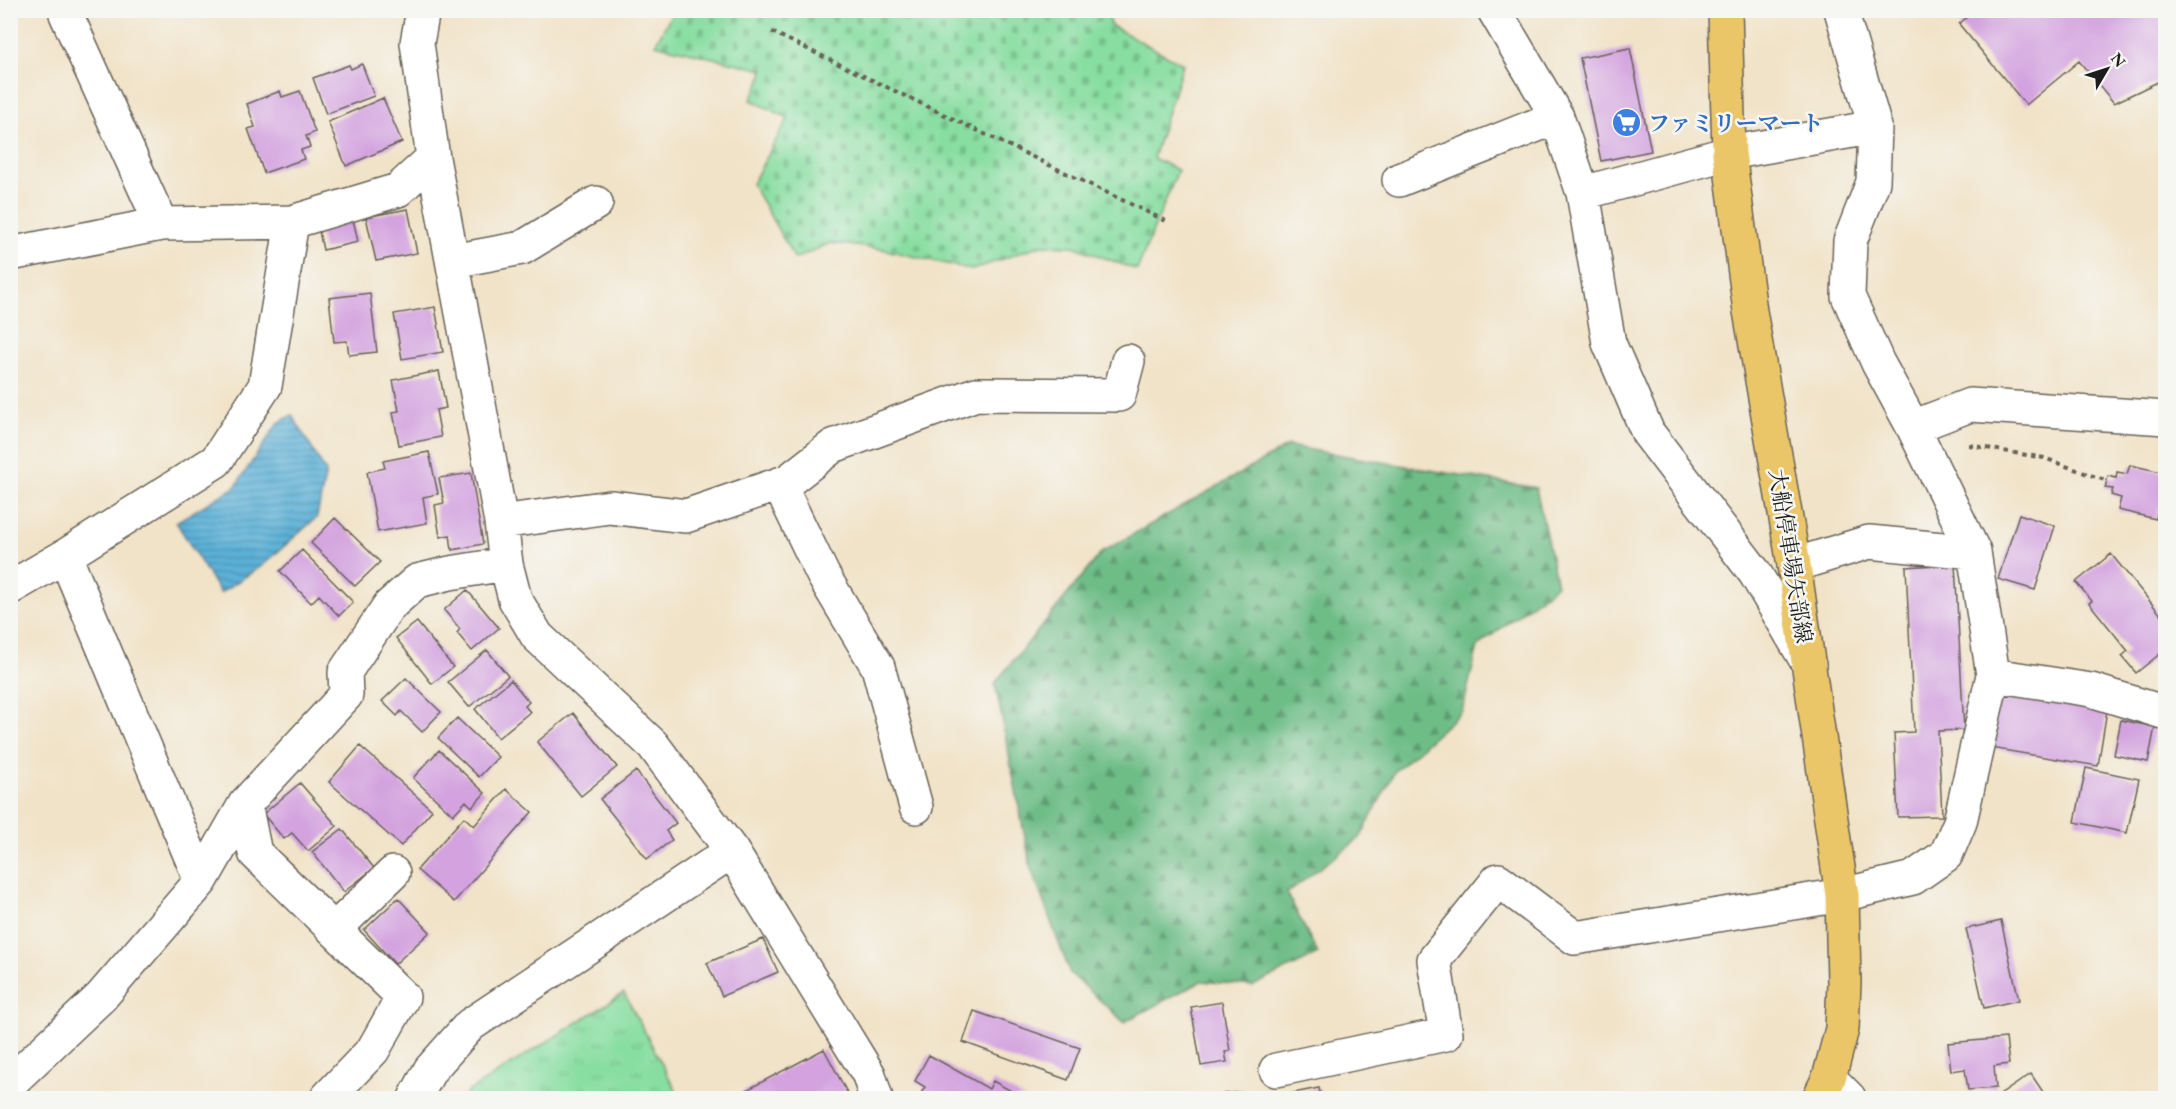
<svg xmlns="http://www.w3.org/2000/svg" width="2176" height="1109" viewBox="0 0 2176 1109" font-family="'EB Garamond','Noto Serif JP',serif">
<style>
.forest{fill:url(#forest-firs);stroke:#456c52;stroke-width:1.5}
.cemetery{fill:url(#cemetery-stones);stroke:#527d5e;stroke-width:1.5}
.park{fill:url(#park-tufts);stroke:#527d5e;stroke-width:1.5}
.water{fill:url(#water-rules);stroke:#3c667a;stroke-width:1.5}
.building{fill:#d3a2df}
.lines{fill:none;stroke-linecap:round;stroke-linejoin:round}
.minor-casing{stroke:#676258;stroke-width:36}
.major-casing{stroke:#676258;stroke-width:36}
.path{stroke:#676258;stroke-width:4;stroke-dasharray:4.5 4.5;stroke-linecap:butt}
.minor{stroke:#fff;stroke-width:33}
.major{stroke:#ebc669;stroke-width:33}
.labels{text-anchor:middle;stroke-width:5;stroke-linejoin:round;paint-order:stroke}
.shop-label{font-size:22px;font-weight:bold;fill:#366cbe;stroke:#f6f6f2;text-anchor:start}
.street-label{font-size:22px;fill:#1c1c1c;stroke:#f6f6f2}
</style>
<defs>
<pattern id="forest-firs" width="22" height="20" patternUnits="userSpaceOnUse" patternTransform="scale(1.5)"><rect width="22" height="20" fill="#6ebd87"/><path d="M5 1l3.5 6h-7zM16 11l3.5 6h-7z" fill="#5a996e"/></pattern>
<pattern id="cemetery-stones" width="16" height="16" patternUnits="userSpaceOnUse" patternTransform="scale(1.5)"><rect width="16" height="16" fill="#88dea1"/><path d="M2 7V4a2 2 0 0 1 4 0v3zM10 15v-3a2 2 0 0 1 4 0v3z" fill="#75be8a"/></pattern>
<pattern id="park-tufts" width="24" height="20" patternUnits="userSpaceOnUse" patternTransform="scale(1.5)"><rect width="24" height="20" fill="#88dea1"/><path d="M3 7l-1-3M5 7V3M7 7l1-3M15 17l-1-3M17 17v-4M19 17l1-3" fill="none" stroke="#75be8a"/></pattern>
<pattern id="water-rules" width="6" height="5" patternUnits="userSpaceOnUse" patternTransform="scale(1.5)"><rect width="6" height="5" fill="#5cb1d8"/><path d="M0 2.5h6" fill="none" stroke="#4b8fae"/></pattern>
</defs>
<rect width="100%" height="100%" fill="#f6f6f2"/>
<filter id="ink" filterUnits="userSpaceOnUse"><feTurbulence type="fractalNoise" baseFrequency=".0167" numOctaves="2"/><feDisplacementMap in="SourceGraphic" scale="12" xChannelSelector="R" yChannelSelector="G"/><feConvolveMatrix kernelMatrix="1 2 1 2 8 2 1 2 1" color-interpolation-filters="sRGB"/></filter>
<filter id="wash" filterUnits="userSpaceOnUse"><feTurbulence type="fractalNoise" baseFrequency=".008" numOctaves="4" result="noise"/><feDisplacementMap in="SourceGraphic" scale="24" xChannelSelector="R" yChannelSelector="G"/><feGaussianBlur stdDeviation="1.35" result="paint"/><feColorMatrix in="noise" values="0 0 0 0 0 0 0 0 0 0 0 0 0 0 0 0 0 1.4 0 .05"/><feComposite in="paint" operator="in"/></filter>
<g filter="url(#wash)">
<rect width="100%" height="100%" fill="#f1e3c8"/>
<path class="forest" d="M1288,446L1536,488L1557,585L1478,646L1462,711L1395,771L1360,838L1287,893L1318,954L1253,986L1201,981L1124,1022L1070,973L1031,868L995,683L1102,552Z"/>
<path class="cemetery" d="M674,11H1109L1110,25L1183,64L1153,158L1178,170L1137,270L1073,246L1041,245L972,270L882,249L830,243L795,259L752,184L788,118L751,100L761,80L763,70L655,44Z"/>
<path class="park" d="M624,993L680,1098H464L469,1091Z"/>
<path class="water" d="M292,415L326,472L317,517L262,566L220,593L176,522L235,487L278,423Z"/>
<g id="blocks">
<path class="building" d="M1975,10H2166V78L2114,103L2079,61L2026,105L1959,24Z
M1630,48L1651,151L1601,161L1580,58Z
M362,64L374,96L326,114L313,78L349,65L351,69Z
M280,91L282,97L300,91L315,132L306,136L310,147L301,150L304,159L264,173L248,129L255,127L247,104Z
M383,98L402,142L346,166L328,122Z
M408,209L417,253L376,261L366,217Z
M353,219L358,242L323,250L318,226Z
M370,293L377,352L349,355L347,341L334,342L329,298Z
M435,307L443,352L402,359L394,314Z
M439,371L446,408L436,410L441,437L399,445L393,412L399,411L393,380Z
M429,452L438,494L423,497L427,523L378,532L367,472L385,468L383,461Z
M2130,465L2166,473V510L2158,508L2156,519L2118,510L2121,498L2111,495L2113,489L2105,488L2108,476L2116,478L2117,472L2127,474Z
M471,473L483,544L452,550L450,535L440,537L435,505L444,503L439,478Z
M2019,514L2055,526L2035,590L1998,579Z
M335,518L380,562L355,586L311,543Z
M302,550L353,602L339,616L319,595L311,603L280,571Z
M2111,554L2166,621V649L2136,673L2122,656L2128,651L2089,603L2092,601L2076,582Z
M1955,564L1964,730L1938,731L1942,816L1898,817L1894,733L1914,732L1906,567Z
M467,590L499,628L472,651L457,633L460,629L444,610Z
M417,622L453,667L432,684L396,638Z
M487,650L508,676L469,707L448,682Z
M406,678L441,712L422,732L401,711L397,716L382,701Z
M511,680L529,702L525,706L530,712L498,738L475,709Z
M2001,685L2069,696V703L2107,710L2098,766L1991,748Z
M573,713L617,767L581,796L537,742Z
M457,718L498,757L479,777L438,738Z
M2121,720L2155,727L2148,762L2114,755Z
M360,746L432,810L401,846L329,782Z
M439,750L485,793L472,807L466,801L453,815L413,778Z
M2086,768L2139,779L2127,833L2075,822Z
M636,771L676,823L666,831L672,840L647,859L600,799Z
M300,783L337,826L308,851L292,833L284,839L263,814Z
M506,789L532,812L454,902L417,870L464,817L474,826Z
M342,829L374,868L344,892L312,852Z
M398,898L430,932L395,964L364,930Z
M2001,921L2019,1000L1984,1008L1966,929Z
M763,939L778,972L722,996L707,963Z
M1222,1002L1230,1051L1225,1052L1227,1062L1201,1066L1191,1007Z
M974,1011L1080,1048L1068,1080L963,1042Z
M2006,1038L2009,1064L1994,1066L1996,1088L1968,1090L1965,1069L1951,1071L1948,1043Z
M824,1049L850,1098H744L741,1093Z
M929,1055L989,1089L993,1081L1024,1098H918L925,1087L915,1081Z
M2031,1074L2047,1098H2002L2000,1095Z
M1319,1088L1321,1098H1289L1288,1094Z
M1240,1092L1241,1097L1269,1092L1270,1098H1224L1223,1094Z"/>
</g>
</g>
<g filter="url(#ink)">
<use href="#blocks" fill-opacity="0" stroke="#676258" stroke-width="1.5"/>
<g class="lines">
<defs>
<path id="minor" d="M423,10L417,43L433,158L501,522L506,564L515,599L537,636L653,745L732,851L869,1075L876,1098
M1494,10L1557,117L1583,193L1729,153L1875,127
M66,14L161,224
M1399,180L1557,117
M1583,193L1609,343L1648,433L1755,573L1809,665
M10,254L161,224L292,222L398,190L433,158
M453,261L522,248L596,203
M1913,427L1970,405L2166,418
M779,484L823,575L878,667L916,807
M501,522L610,507L686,516L788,481L833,446L976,394L1119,395L1128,361
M65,556L201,881
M1794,565L1869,542L1974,552
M10,588L65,556L216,461L265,386L292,222
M1993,675L2091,690L2166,713
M245,804L255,853L403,997L373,1050L327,1098
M334,930L393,873
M1276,1070L1446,1034L1434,960L1498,880L1575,938L1842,895L1913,878L1946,855L1960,822L1993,675L1974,552L1913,427L1878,363L1848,296L1850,241L1873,182L1875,127L1841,10
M1829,1078L1849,1098
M10,1083L101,997L201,881L245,804L346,695L345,672L389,606L417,581L450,573L506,564
M415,1098L430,1070L470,1025L732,851"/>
<path id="major" d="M1725,10L1729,153L1750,311L1794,565L1842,895L1844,983L1842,1029L1829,1078L1819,1098"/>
</defs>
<use href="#minor" class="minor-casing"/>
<use href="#major" class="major-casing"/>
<path class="path" d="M772,32L1166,221
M1969,445L2044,458L2107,481"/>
<use href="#minor" class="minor"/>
<use href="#major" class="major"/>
</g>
</g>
<defs>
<symbol id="supermarket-disc" viewBox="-11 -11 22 22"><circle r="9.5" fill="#3f7fe0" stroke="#f6f6f2"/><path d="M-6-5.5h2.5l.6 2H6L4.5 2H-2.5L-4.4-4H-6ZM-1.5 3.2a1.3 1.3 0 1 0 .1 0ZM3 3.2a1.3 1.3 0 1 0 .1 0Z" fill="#fff"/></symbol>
</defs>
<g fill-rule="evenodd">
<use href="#supermarket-disc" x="1610" y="106" width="33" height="33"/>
</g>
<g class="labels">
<g class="shop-label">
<text x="1648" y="131">ファミリーマート</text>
</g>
<g class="street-label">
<text transform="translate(1791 556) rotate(81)" y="8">大船停車場矢部線</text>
</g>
</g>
<rect width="2176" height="1109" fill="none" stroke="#f6f6f2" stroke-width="36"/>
<g transform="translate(2107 69) rotate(51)" stroke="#f6f6f2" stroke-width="4.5" paint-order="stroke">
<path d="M0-4.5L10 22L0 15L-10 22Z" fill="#1c1c1c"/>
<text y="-9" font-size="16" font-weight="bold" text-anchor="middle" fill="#1c1c1c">N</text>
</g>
</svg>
